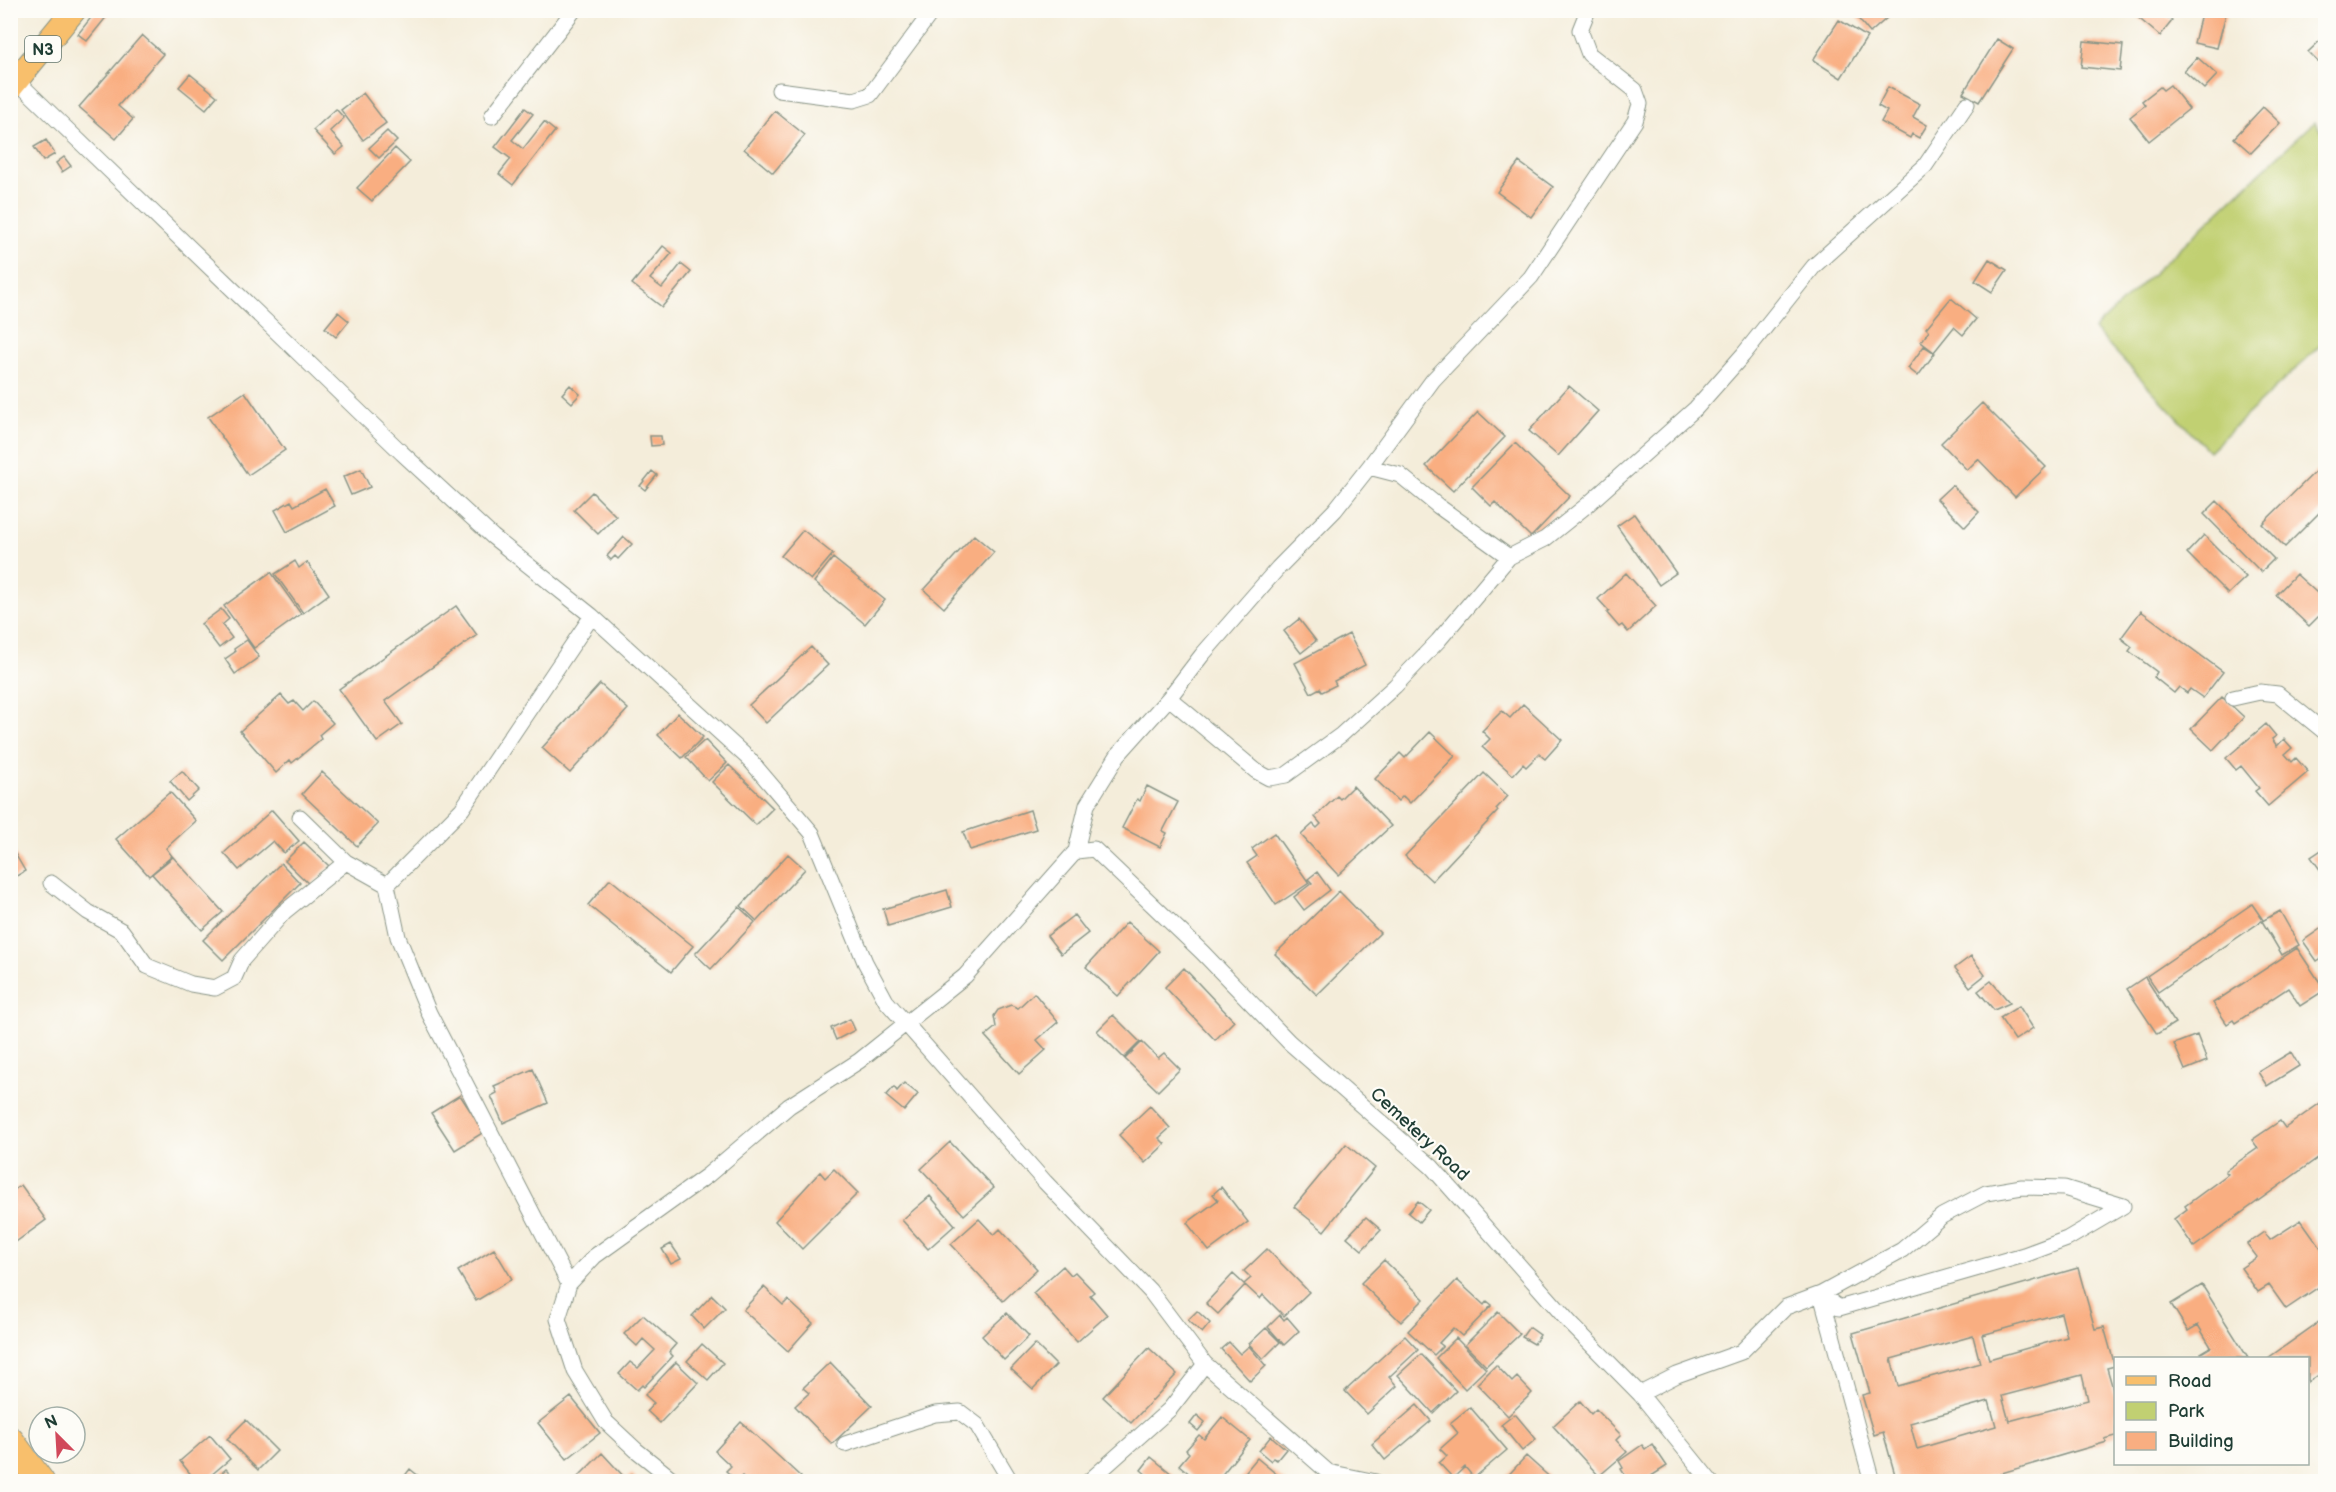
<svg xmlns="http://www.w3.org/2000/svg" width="2336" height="1492" viewBox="0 0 2336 1492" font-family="'Balsamiq Sans',sans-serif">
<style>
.green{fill:#c1d072;stroke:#708653;stroke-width:1.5}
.building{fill:#f9ae81;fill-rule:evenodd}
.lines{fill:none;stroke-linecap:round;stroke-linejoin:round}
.street-casing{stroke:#8a9587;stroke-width:17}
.primary-casing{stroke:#8a9587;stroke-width:26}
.highway-casing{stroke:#8a9587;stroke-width:29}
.street{stroke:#fff;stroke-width:15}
.primary{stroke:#f8bf6c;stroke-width:24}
.highway{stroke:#f8bf6c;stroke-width:27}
.labels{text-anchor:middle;stroke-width:4.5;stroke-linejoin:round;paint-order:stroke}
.shield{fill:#fdfcf7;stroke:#62766e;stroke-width:1.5}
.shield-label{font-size:16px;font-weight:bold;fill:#1f3d34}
.street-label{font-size:18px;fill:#1f3d34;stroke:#fdfcf7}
</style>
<rect width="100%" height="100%" fill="#fdfcf7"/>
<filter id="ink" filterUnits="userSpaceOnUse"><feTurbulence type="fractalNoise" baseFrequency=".0167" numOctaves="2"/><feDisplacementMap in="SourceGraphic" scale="12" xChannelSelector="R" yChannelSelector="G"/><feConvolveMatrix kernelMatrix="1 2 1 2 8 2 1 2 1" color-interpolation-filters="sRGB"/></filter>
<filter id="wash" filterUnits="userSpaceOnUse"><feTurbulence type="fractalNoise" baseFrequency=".008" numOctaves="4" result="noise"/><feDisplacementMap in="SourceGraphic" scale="24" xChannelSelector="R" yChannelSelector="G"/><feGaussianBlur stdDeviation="1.35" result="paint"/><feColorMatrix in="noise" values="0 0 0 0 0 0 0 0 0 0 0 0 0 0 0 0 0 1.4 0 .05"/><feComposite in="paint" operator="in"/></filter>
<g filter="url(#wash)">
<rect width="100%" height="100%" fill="#f4edda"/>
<path class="green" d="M2314,122L2325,135V341L2209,451L2094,329Z"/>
<g id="blocks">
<path class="building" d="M97,10H112L87,41L78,34Z
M1851,10H1885L1889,16L1870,33Z
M2129,10H2160L2172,21L2160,36Z
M2202,10H2227L2217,48L2194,43Z
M1839,20L1867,37L1841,78L1813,60Z
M142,35L163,54L118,106L133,119L116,139L79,107Z
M2326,35V70L2308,52Z
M1997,39L2013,49L1979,102L1963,93Z
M2084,41L2123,45L2120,71L2081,67Z
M2197,57L2217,75L2204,89L2184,71Z
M190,74L217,96L206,109L179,87Z
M2170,85L2189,109L2149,141L2130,117L2145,105L2142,101L2160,87L2163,90Z
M1888,87L1920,104L1913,117L1927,125L1919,138L1912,134L1910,138L1881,122L1887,111L1878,106Z
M363,93L386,123L363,140L341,110Z
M2263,107L2280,123L2251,153L2234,138Z
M525,108L533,114L512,140L523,149L544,122L555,131L513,185L499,174L511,159L495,147Z
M336,109L344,118L330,131L344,147L335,154L313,130Z
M775,111L805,135L773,173L744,149Z
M387,131L397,141L379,158L369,148Z
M46,140L55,154L43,161L34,147Z
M395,148L410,162L372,201L357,188Z
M64,157L71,166L62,172L56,163Z
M1519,162L1553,187L1531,217L1497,192Z
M663,246L672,253L650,279L662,288L681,264L691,272L662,307L632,284Z
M1989,259L2007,270L1992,292L1975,281Z
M1951,298L1976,319L1963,335L1954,327L1934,352L1921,342L1929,331L1926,328Z
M338,312L349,321L336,337L325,328Z
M1924,346L1935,353L1918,376L1908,368Z
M570,385L580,394L572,403L562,394Z
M1569,386L1598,411L1558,456L1529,431Z
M245,392L285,450L248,475L208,417Z
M1982,403L2046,467L2015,497L1978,459L1967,470L1941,443Z
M1478,412L1505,437L1453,491L1426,466Z
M650,436H661L662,445L651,446Z
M1515,443L1570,496L1531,537L1495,502L1491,506L1472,487Z
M2326,461V506L2285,547L2262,524Z
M361,469L370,487L351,495L343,477Z
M652,471L657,475L645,490L640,486Z
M1952,485L1979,512L1965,527L1937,499Z
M325,489L335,506L287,532L275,510L291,501L294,506Z
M592,492L616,516L598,534L574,510Z
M2217,501L2274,559L2261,572L2204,514Z
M1634,514L1676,573L1659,585L1617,526Z
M803,530L833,554L811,580L781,556Z
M974,535L994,552L944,608L924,590Z
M2204,535L2246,577L2228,594L2187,553Z
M624,537L632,544L618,559L615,556L611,560L607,556Z
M833,558L885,600L865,624L814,582Z
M295,561L299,568L307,562L329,594L303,613L275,574Z
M271,572L301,614L254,648L224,606Z
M1626,573L1656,606L1628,632L1622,625L1619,627L1607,613L1609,611L1598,599Z
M2296,574L2326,601V609L2309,626L2276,595Z
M456,606L477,635L385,701L402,724L377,742L339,689Z
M221,609L229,619L222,625L232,638L219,648L201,624Z
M2141,611L2223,672L2203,698L2190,689L2187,693L2179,687L2174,693L2154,677L2157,672L2129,651L2132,647L2121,638Z
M1299,619L1316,641L1301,653L1284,631Z
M1349,634L1365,665L1334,681L1336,685L1322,692L1320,688L1311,693L1295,663Z
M247,640L259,657L235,674L225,659L235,652L234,649Z
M811,647L828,665L766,723L749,705Z
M600,684L628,709L570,773L542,748Z
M281,695L289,704L294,701L303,711L313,701L333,723L319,735L321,739L292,763L290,760L276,773L240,731Z
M2222,697L2244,717L2213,750L2191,729Z
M1523,704L1562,740L1545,759L1539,754L1526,767L1523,764L1513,775L1482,747L1490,739L1482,731L1502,711L1510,718Z
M678,713L703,737L682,758L658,735Z
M2266,724L2276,736L2272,739L2277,746L2284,739L2292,748L2285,754L2292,762L2296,758L2308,772L2268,806L2255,791L2259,788L2241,766L2236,770L2226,758Z
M1430,732L1455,756L1410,803L1403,796L1398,801L1375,779L1400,753L1405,758Z
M705,740L727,763L708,781L686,757Z
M729,765L773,808L756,825L712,782Z
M182,771L199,790L187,801L170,781Z
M322,772L378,824L357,846L302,794Z
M1484,773L1508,796L1496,809L1498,811L1432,881L1405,856Z
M1147,786L1178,802L1163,831L1167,833L1160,847L1122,828L1137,799L1140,801Z
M1353,786L1391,826L1338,875L1301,835L1313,824L1317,828L1321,824L1315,817L1337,796L1340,799Z
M170,792L196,821L166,848L172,856L149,876L116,839Z
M272,810L299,841L284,853L273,841L239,870L224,853Z
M1030,810L1036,829L970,850L963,832Z
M1274,833L1309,883L1276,905L1247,863L1257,856L1252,849Z
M304,842L329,866L310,885L285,861Z
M10,845L25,871L10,880Z
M2326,847V878L2311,857Z
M788,854L805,869L757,921L741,906Z
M173,857L223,912L202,930L152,874Z
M281,863L300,883L223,960L203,940Z
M1317,872L1330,890L1304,910L1294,897L1312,883L1308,879Z
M610,879L693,946L671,972L588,905Z
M947,890L952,907L888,926L883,909Z
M1339,891L1380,933L1317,995L1275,954Z
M2252,904L2263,920L2158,992L2147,976Z
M739,907L755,922L711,969L695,954Z
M2280,911L2299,945L2282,955L2262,921Z
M1074,915L1088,933L1061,954L1047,936Z
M1127,922L1159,951L1118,996L1086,967Z
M2326,925V955L2317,961L2303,941Z
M2297,948L2325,990L2300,1006L2288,988L2235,1023L2233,1020L2227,1024L2213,1003Z
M1971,956L1985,975L1970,987L1955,968Z
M1184,968L1234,1021L1215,1040L1165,987Z
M2145,977L2175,1023L2157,1034L2127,989Z
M1991,981L2010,1003L1994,1010L1978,991Z
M1034,993L1058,1022L1037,1040L1046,1050L1019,1074L985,1036L996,1027L994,1016L998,1010L1011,1005L1018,1008Z
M2019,1006L2033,1028L2015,1040L2000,1018Z
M1113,1015L1140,1042L1124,1058L1097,1031Z
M850,1019L855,1030L836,1040L831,1028Z
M2197,1035L2207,1061L2185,1070L2174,1044Z
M1142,1042L1158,1058L1164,1053L1180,1069L1158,1091L1125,1059Z
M2291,1052L2299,1066L2267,1086L2258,1072Z
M533,1069L548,1103L503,1123L491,1096L497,1093L494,1086Z
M904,1083L918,1094L904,1111L886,1096L894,1087L897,1091Z
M460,1095L484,1132L455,1150L431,1113Z
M2326,1099V1152L2194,1247L2174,1219L2187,1209L2185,1206L2228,1174L2225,1171L2258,1148L2252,1140L2280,1121L2285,1128Z
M1150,1106L1170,1128L1159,1138L1165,1144L1145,1163L1119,1135Z
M950,1142L994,1188L964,1215L921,1169Z
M1346,1144L1375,1168L1324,1231L1294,1207Z
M834,1169L858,1193L802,1249L775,1221L820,1172L825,1178Z
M21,1185L46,1220L13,1244L10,1241V1193Z
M1221,1187L1248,1222L1209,1251L1187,1223L1218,1200L1213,1194Z
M930,1196L955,1225L928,1249L902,1220Z
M1418,1201L1429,1210L1419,1222L1408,1213Z
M1366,1217L1381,1230L1362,1250L1347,1237Z
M979,1219L994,1235L1000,1229L1037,1269L1003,1301L951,1244Z
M2301,1220L2326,1255V1282L2286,1309L2269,1285L2258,1292L2241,1268L2257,1257L2247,1244L2264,1232L2270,1240Z
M671,1244L681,1259L671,1264L662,1249Z
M494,1249L512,1279L476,1301L458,1271Z
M1267,1249L1309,1292L1284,1316L1263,1295L1260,1299L1244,1284L1251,1278L1244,1271Z
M1384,1260L1424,1299L1401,1322L1361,1283Z
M1063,1266L1071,1275L1075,1272L1094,1292L1090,1295L1107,1315L1077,1342L1033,1293Z
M2078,1268L2095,1329L2104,1327L2115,1366L2107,1368L2116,1399V1436L2105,1439L2107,1442L1971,1482H1897L1883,1432L1874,1435L1862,1395L1870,1393L1853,1333ZM2061,1313L2067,1337L1989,1359L1982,1335ZM1973,1336L1980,1363L1898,1386L1891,1359ZM2082,1375L2088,1400L2009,1421L2002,1396ZM1989,1401L1996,1426L1917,1449L1910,1423Z
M1233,1274L1245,1285L1218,1314L1206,1303Z
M1457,1280L1484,1305L1487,1301L1492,1305L1462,1336L1453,1328L1439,1343L1443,1346L1434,1355L1408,1331Z
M2202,1285L2248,1358H2205L2201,1353L2211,1347L2198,1325L2188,1331L2171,1304Z
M764,1287L783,1305L788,1300L813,1323L788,1351L743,1310Z
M712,1295L725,1308L704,1329L692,1316Z
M1197,1311L1210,1323L1202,1333L1188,1320Z
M1498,1312L1520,1334L1486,1366L1465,1345Z
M1007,1313L1029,1336L1004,1360L982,1336Z
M643,1315L676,1344L669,1352L673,1356L644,1387L642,1385L637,1390L619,1374L630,1362L638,1368L655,1350L643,1339L637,1346L624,1334Z
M1280,1315L1284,1320L1287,1317L1299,1331L1284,1345L1268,1327Z
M2326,1317V1370L2308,1382V1358H2268Z
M1529,1327L1540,1335L1534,1344L1522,1337Z
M1266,1328L1280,1342L1263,1359L1249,1344Z
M1405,1336L1418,1350L1389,1377L1397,1386L1367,1414L1345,1391Z
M1456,1338L1486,1369L1465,1389L1436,1358Z
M1229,1342L1240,1354L1249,1346L1266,1366L1250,1381L1221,1349Z
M702,1344L723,1363L708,1380L687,1361Z
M1035,1344L1056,1365L1033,1389L1011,1369Z
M1149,1348L1177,1374L1131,1423L1103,1397Z
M1421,1354L1456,1391L1433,1413L1398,1375Z
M676,1362L698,1383L660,1423L647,1411L654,1403L645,1395Z
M830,1362L872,1406L832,1444L795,1406L809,1393L803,1388Z
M1496,1365L1512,1382L1517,1377L1532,1393L1508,1416L1477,1384Z
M571,1397L600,1433L567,1459L538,1423Z
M1580,1401L1591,1414L1596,1409L1621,1435L1616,1440L1627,1452L1599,1476L1553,1426Z
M1417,1405L1431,1421L1385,1460L1372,1444Z
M1470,1407L1507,1450L1474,1478L1465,1467L1453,1478L1439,1463L1447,1456L1440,1449L1458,1433L1450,1423Z
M1515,1414L1536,1439L1522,1451L1501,1425Z
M1197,1415L1205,1422L1198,1431L1190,1424Z
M1222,1417L1250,1440L1216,1482H1199L1179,1465L1189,1453L1186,1450L1199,1435L1204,1439Z
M246,1420L277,1451L258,1470L227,1439Z
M741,1422L801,1477L797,1482H749L742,1476L737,1481L726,1471L731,1466L715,1451Z
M210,1435L230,1459L203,1482H197L180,1461Z
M1271,1436L1286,1449L1277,1460L1273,1458L1271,1461L1259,1451Z
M1652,1444L1667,1466L1642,1482H1629L1621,1469L1623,1468L1619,1461L1642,1445L1645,1449Z
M602,1453L626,1479L632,1474L639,1482H573Z
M1526,1456L1555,1482H1502Z
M1151,1457L1173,1475L1168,1482L1166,1480L1155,1482L1141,1470Z
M1257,1458L1286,1482H1237Z
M226,1469L233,1476L226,1482H219L216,1478Z
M410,1469L426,1482H400Z"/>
</g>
</g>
<g filter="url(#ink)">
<use href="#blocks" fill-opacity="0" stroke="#8a9587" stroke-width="1.5"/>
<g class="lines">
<defs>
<path id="street" d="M17,81L402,453L493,537L592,616L749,759L812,833L865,962L886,1001L1045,1182L1150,1291L1205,1364L1170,1409L1088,1482
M779,90L854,100L870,95L933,10
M492,116L574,10
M1369,467L1433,380L1531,277L1635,121L1640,104L1635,90L1589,54L1580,30L1588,10
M592,616L462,809L387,885L398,937L429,1013L569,1284L595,1256L708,1175L789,1106L859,1061L965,976L1076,851L1087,805L1118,755L1169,698L1202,655L1278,568L1335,510L1369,467L1400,475L1438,506L1509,557
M1169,698L1256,771L1269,778L1286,775L1341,735L1395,686L1438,641L1509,557L1545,539L1586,506L1696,408L1743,355L1814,266L1925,166L1967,104
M2233,698L2260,692L2278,694L2326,733
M300,817L346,862L387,885
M1076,851L1094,849L1202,952L1289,1042L1432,1167L1571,1324L1640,1394L1711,1482
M51,883L88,912L122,931L147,966L191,984L215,988L234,978L242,960L284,912L346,862
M569,1284L558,1319L575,1371L606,1422L636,1450L676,1482
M1821,1294L1839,1308L2024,1255L2067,1239L2123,1206
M1821,1294L1872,1482
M1205,1364L1328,1472L1333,1482
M1640,1394L1677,1375L1741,1352L1786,1307L1821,1294L1902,1250L1942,1216L1986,1193L2022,1187L2064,1188L2123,1206
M845,1444L935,1414L960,1412L977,1425L1011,1482
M1328,1472L1376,1482"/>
<path id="primary" d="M10,88L74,10"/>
<path id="highway" d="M10,1440L41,1482"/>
</defs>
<use href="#street" class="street-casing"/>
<use href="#primary" class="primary-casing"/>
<use href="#highway" class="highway-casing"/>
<use href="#street" class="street"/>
<use href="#primary" class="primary"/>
<use href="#highway" class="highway"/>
</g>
</g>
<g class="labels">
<rect class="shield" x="25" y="36" width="36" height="26" rx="4.5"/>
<g class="shield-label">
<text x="43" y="55">N3</text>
</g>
<g class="street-label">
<text transform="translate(1420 1134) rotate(43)" y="6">Cemetery Road</text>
</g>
</g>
<rect width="2336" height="1492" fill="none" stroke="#fdfcf7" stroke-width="36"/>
<rect x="2114" y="1357" width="195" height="108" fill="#fdfcf7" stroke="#a4b0a9" stroke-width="1.5"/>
<rect x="2126" y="1376" width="30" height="9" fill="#f8bf6c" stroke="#a4b0a9" stroke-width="1.5"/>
<text x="2168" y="1387" font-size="18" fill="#1f3d34">Road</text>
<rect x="2126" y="1402" width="30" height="18" fill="#c1d072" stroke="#a4b0a9" stroke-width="1.5"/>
<text x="2168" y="1417" font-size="18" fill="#1f3d34">Park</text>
<rect x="2126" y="1432" width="30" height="18" fill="#f9ae81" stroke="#a4b0a9" stroke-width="1.5"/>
<text x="2168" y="1447" font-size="18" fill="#1f3d34">Building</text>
<g transform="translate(57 1435) rotate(336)"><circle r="28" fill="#fdfcf7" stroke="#a4b0a9" stroke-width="1.5"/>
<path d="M0-4.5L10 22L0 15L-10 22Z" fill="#d1495b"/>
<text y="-9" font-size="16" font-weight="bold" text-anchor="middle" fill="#1f3d34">N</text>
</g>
</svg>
